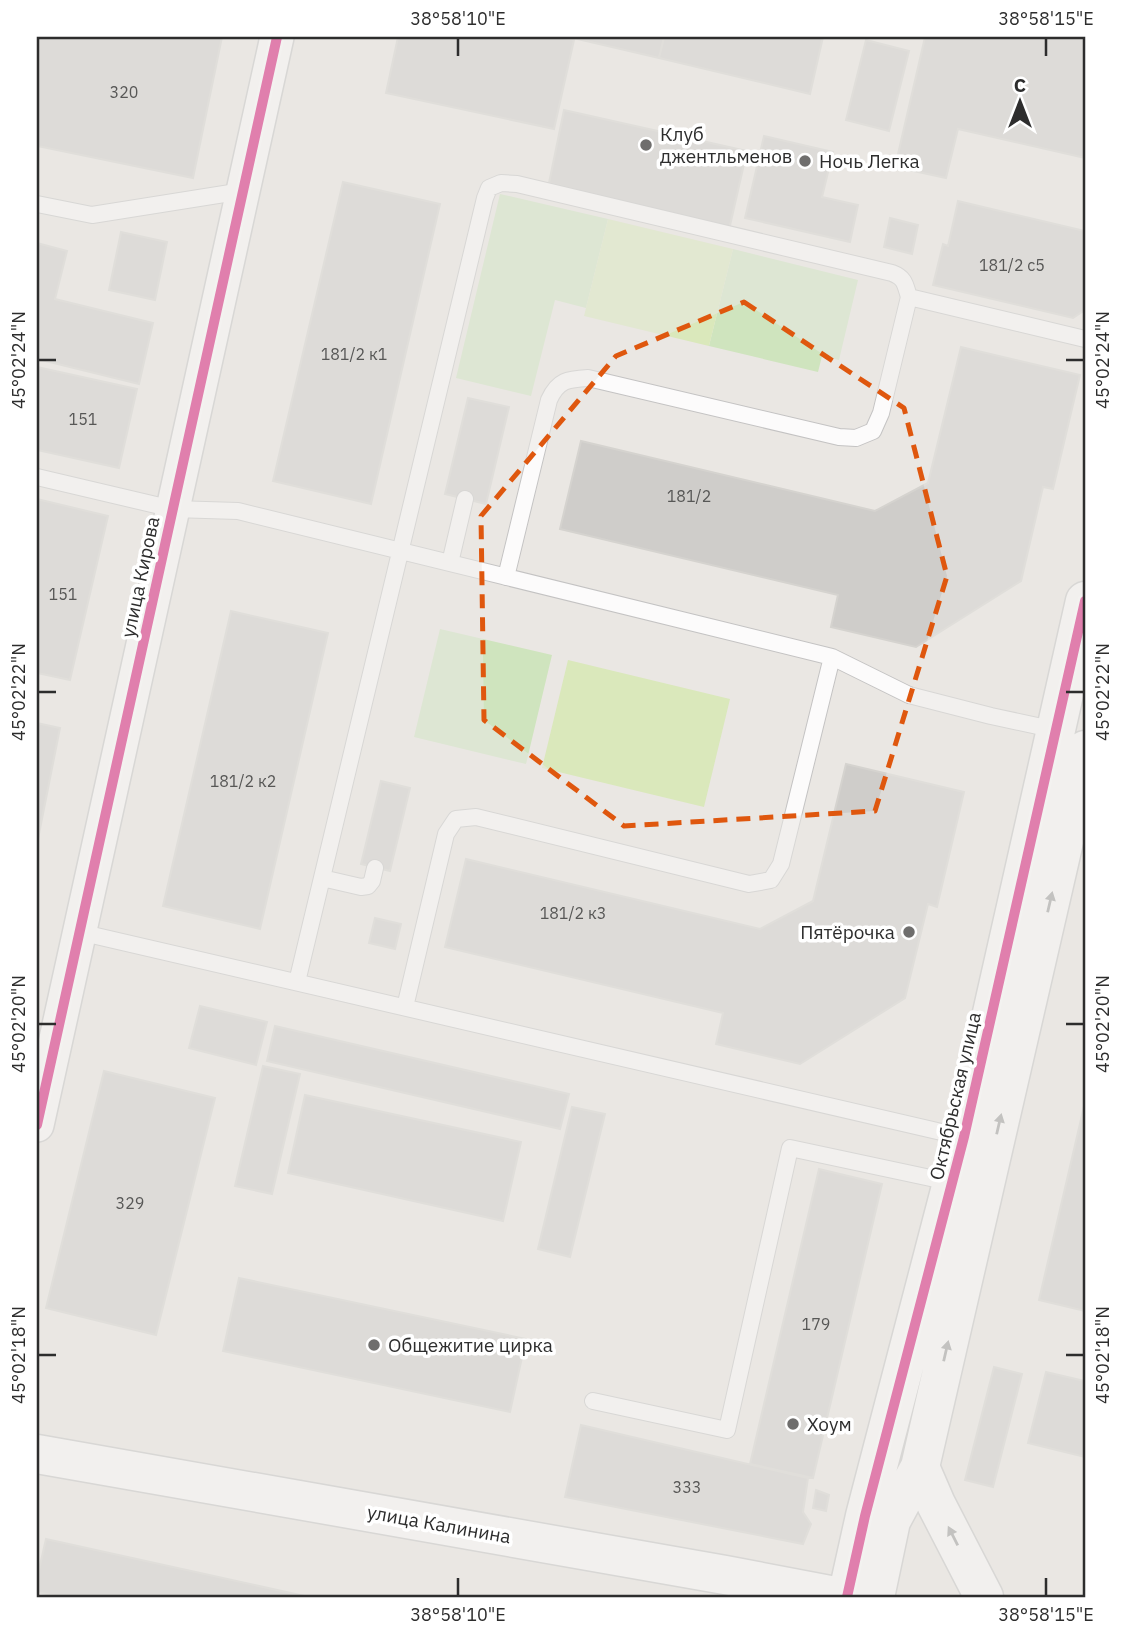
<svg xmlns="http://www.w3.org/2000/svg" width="1122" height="1634" viewBox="0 0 1122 1634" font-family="'IBM Plex Sans',sans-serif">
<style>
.green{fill:#cfe4be}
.pitch{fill:#dae8bb}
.building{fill:#cfcdca;stroke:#d5d3cf;stroke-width:2}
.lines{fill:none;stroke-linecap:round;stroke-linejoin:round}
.lane-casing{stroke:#c4c3c3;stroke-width:18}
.street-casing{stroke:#c4c3c3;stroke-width:36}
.secondary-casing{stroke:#c4c3c3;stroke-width:41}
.lane{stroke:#fcfbfb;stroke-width:16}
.street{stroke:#fcfbfb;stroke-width:33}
.secondary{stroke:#fcfbfb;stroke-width:38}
.cycleway-casing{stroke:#fff;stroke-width:15}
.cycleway{stroke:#d6006c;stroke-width:10}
.oneway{fill:#949494}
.marked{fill:none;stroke:#df570e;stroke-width:5;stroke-dasharray:14 9;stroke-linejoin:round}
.ticks{fill:none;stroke:#2d2d2d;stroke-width:2.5}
.poi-dot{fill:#6f6e6d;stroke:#fff;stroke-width:2.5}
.labels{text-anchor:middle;stroke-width:7;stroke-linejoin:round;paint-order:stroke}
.number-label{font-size:16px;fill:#575756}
.poi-label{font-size:19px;fill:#2d2d2d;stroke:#fff;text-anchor:start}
.street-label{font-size:19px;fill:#2d2d2d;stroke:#fff}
.neatline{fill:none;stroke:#2d2d2d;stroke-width:2.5}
.ticks-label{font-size:18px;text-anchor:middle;fill:#2d2d2d}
</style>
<rect width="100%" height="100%" fill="#eae7e3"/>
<path class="green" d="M500,194L608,219L586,308L555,300L531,396L456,378Z
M733,249L858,280L839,360L822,356L818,372L709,346Z
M440,629L552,655L526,764L414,737Z"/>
<path class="pitch" d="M608,219L733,249L709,346L584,316Z
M568,660L730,699L704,807L542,768Z"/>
<path class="building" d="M37,37H222L193,178L37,146Z
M398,37H560L574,40L554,129L386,93Z
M569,37H664L659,58Z
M664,37H823L810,94L659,58Z
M925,37H1079L1085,38V158L958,129L946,178L895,167Z
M866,40L909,51L889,131L846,120Z
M564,110L747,151L729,230L549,183Z
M764,136L833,152L822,197L858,205L850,242L745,218Z
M343,182L440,204L371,504L273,481Z
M958,201L1085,231V310L1073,318L933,285L943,244L948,246Z
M890,218L918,225L912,254L884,247Z
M121,232L167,242L155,300L109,290Z
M37,243L67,251L55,299L153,323L139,384L37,359Z
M961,347L1080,375L1053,489L1043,487L1021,581L916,647L831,627L838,595L560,529L581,441L875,511L928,483Z
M37,367L137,389L119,468L37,450Z
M468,398L509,407L486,504L445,494Z
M37,499L108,516L70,680L37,673Z
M231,611L328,633L260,929L163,906Z
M37,723L60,728L37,844Z
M846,764L964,792L937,907L928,904L905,998L800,1064L716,1044L723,1013L445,947L466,859L760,929L813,901Z
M381,781L410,788L390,871L361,864Z
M375,918L401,924L395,949L369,943Z
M200,1006L267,1022L256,1065L189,1048Z
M275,1026L569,1094L560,1129L267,1061Z
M263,1066L300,1074L272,1194L235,1186Z
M104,1071L215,1098L156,1335L46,1308Z
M305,1095L521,1142L503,1221L288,1173Z
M1085,1102V1311L1039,1300Z
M572,1107L605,1114L570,1257L538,1249Z
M819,1169L882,1184L813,1478L750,1464Z
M239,1278L526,1339L510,1412L223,1351Z
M994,1367L1022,1374L993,1487L965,1480Z
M1046,1372L1085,1381V1457L1028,1443Z
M581,1425L808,1478L803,1512L811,1524L803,1544L565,1497Z
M816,1490L829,1495L826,1511L813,1508Z
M46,1539L309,1597H60L37,1592V1578Z"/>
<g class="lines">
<defs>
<path id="lane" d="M37,204L92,215L243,191
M37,477L173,509L238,511L832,657L909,695L991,716L1056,730
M450,563L465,499
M506,577L549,400C558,380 568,379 588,378L839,437L856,438L873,431L881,413L909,297L1085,339
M322,878L361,887L368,886L372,881L375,868
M79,932L963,1137
M297,982L485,198L489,188L501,183L517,184L892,273C905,278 905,284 909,297
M405,1007L446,834L456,819L476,817L749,884L771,880L781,864L832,657
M593,1401L727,1430L790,1148L954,1183"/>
<path id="street" d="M37,1125L277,37"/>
<path id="secondary" d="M37,1454L725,1575L840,1597
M920,1467L936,1504L984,1597
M847,1597L865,1516L964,1137L1085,601
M875,1597L891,1521L920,1467L1085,750"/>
</defs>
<use href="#lane" class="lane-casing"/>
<use href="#street" class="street-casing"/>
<use href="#secondary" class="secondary-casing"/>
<use href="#lane" class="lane"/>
<use href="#street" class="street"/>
<use href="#secondary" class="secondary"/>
<defs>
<path id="cycleway" d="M37,1125L277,37
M847,1597L865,1516L964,1137L1085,601"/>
</defs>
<use href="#cycleway" class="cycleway-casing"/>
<use href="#cycleway" class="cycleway"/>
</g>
<defs><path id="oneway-solid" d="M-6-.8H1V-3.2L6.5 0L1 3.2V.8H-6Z" transform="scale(1.75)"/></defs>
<g class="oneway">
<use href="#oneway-solid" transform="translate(1050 902) rotate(-77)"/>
<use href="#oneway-solid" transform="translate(999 1124) rotate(-77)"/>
<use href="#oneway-solid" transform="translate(946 1351) rotate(-77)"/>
<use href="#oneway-solid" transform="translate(953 1536) rotate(-117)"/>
</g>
<path d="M0 0H1122V1634H0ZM744,302L904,408L947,576L875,811L624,826L484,720L481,516L616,356Z" fill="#eae7e3" fill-opacity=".55" fill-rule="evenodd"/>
<path class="marked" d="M744,302L904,408L947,576L875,811L624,826L484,720L481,516L616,356Z"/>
<path class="ticks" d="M458,38V56M1046,38V56M38,360H56M1066,360H1084M38,692H56M1066,692H1084M38,1024H56M1066,1024H1084M38,1355H56M1066,1355H1084M458,1578V1596M1046,1578V1596"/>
<g class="poi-dot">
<circle cx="646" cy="145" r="7"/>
<circle cx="805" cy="161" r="7"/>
<circle cx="909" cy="932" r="7"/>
<circle cx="374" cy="1345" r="7"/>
<circle cx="793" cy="1424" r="7"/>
</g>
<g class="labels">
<g class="number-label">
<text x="124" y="98">320</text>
<text x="1012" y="271">181/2 с5</text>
<text x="354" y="360">181/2 к1</text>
<text x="83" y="425">151</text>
<text x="689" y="502">181/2</text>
<text x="63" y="600">151</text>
<text x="243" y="787">181/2 к2</text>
<text x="573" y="919">181/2 к3</text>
<text x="130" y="1209">329</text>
<text x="816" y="1330">179</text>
<text x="687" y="1493">333</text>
</g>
<g class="poi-label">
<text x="660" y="141">Клуб<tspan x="660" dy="22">джентльменов</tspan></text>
<text x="819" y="168">Ночь Легка</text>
<text x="895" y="939" text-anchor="end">Пятёрочка</text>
<text x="388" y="1352">Общежитие цирка</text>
<text x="807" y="1431">Хоум</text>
</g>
<g class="street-label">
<text transform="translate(140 577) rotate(-78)" y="7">улица Кирова</text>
<text transform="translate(955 1096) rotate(-77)" y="7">Октябрьская улица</text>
<text transform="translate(439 1524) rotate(10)" y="7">улица Калинина</text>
</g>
</g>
<rect width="1122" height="1634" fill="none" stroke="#ffffff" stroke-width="77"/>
<g transform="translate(1020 102)" stroke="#ffffff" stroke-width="5" paint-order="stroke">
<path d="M0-5L12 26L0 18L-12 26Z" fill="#2d2d2d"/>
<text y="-10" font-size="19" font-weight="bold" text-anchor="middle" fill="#2d2d2d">С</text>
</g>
<rect x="38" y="38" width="1046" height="1558" class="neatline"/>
<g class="ticks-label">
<text x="458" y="25">38°58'10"E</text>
<text x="1046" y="25">38°58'15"E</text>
<text transform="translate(19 360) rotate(-90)" y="6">45°02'24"N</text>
<text transform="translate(1103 360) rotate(-90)" y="6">45°02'24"N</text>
<text transform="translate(19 692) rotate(-90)" y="6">45°02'22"N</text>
<text transform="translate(1103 692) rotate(-90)" y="6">45°02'22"N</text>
<text transform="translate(19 1024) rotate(-90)" y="6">45°02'20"N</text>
<text transform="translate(1103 1024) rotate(-90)" y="6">45°02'20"N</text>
<text transform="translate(19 1355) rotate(-90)" y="6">45°02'18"N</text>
<text transform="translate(1103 1355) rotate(-90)" y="6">45°02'18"N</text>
<text x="458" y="1621">38°58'10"E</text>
<text x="1046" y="1621">38°58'15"E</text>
</g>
</svg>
